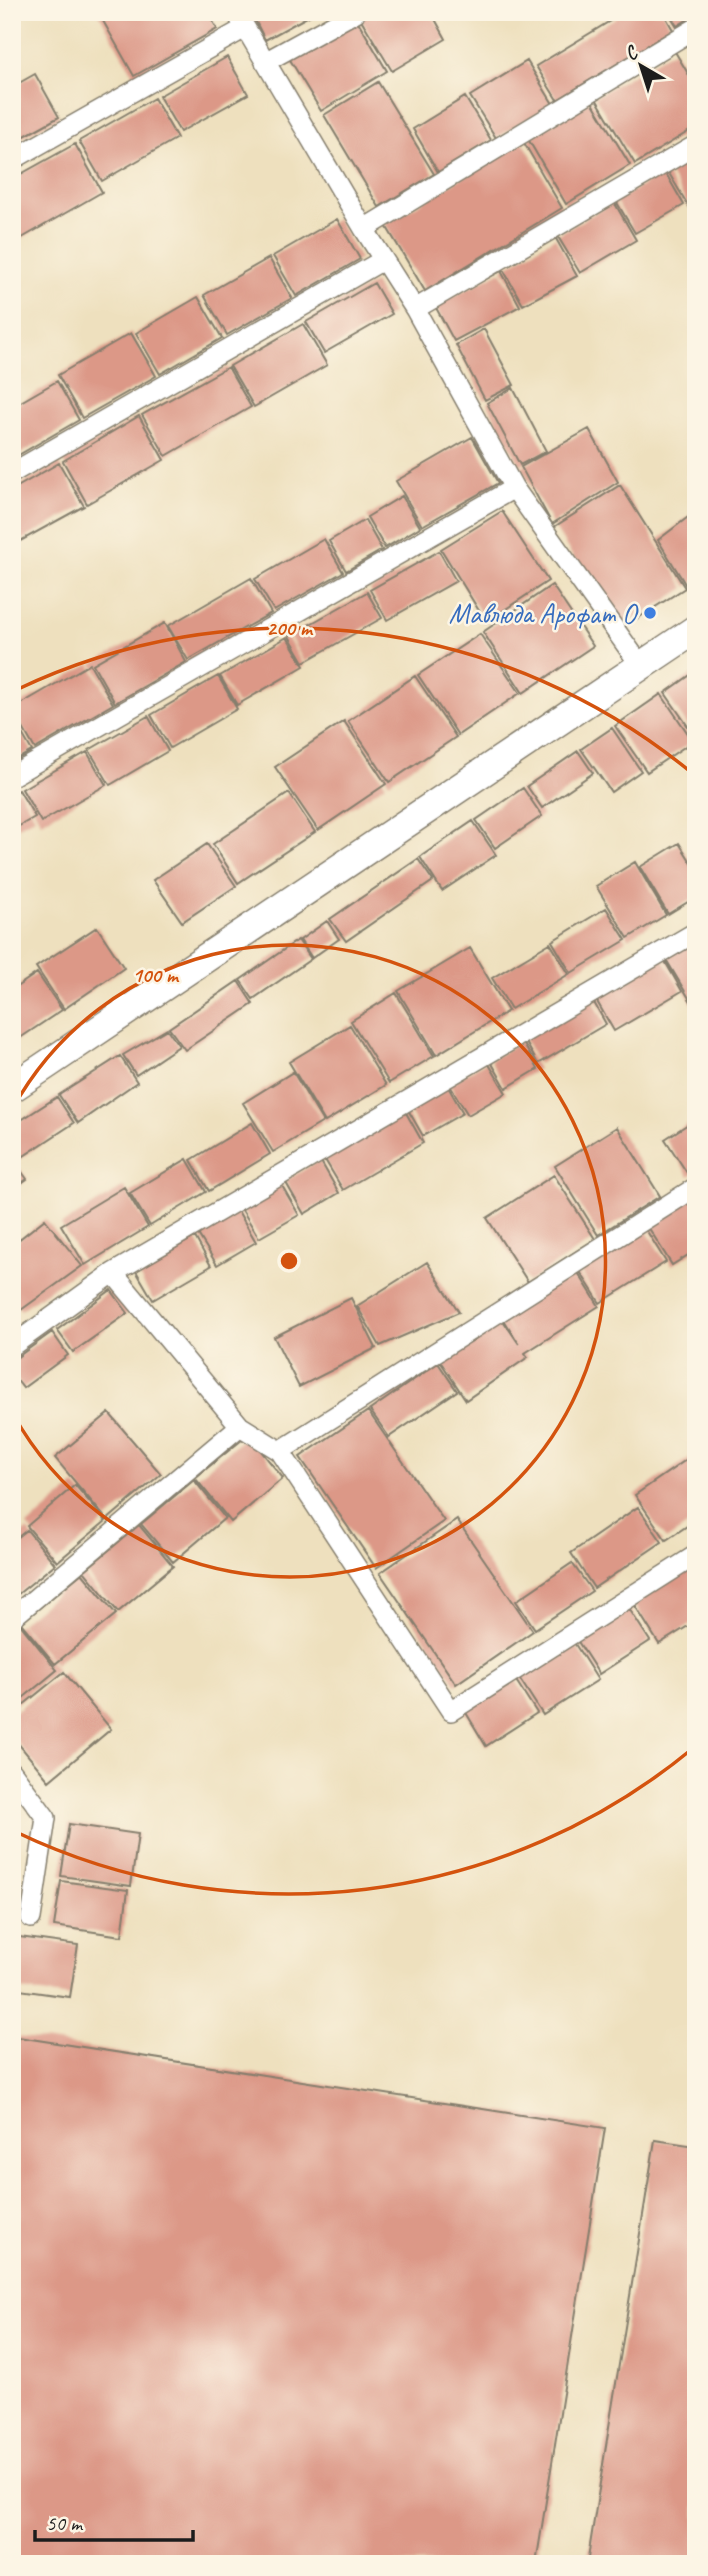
<svg xmlns="http://www.w3.org/2000/svg" width="708" height="2576" viewBox="0 0 708 2576" font-family="Caveat,sans-serif">
<style>
.building{fill:#dc9887}
.lines{fill:none;stroke-linecap:round;stroke-linejoin:round}
.street-casing{stroke:#857e6d;stroke-width:22}
.secondary-casing{stroke:#857e6d;stroke-width:31}
.street{stroke:#fff;stroke-width:19}
.secondary{stroke:#fff;stroke-width:28}
.ring{fill:none;stroke:#d4530e;stroke-width:3.5}
.shop-dot{fill:#3f7fe0;stroke:#fcf5e5;stroke-width:2.5}
.labels{text-anchor:middle;stroke-width:5;stroke-linejoin:round;paint-order:stroke}
.shop-label{font-size:28px;fill:#366cbe;stroke:#fcf5e5;text-anchor:end}
.centre{fill:#d4530e;stroke:#fcf5e5;stroke-width:3.5}
.ring-label{font-size:21px;text-anchor:middle;font-weight:bold;fill:#d4530e;stroke:#fcf5e5;stroke-width:5;stroke-linejoin:round;paint-order:stroke}
</style>
<rect width="100%" height="100%" fill="#fcf5e5"/>
<filter id="ink" filterUnits="userSpaceOnUse"><feTurbulence type="fractalNoise" baseFrequency=".0143" numOctaves="2"/><feDisplacementMap in="SourceGraphic" scale="14" xChannelSelector="R" yChannelSelector="G"/><feConvolveMatrix kernelMatrix="1 2 1 2 8 2 1 2 1" color-interpolation-filters="sRGB"/></filter>
<filter id="wash" filterUnits="userSpaceOnUse"><feTurbulence type="fractalNoise" baseFrequency=".00686" numOctaves="4" result="noise"/><feDisplacementMap in="SourceGraphic" scale="28" xChannelSelector="R" yChannelSelector="G"/><feGaussianBlur stdDeviation="1.57" result="paint"/><feColorMatrix in="noise" values="0 0 0 0 0 0 0 0 0 0 0 0 0 0 0 0 0 1.4 0 .05"/><feComposite in="paint" operator="in"/></filter>
<g filter="url(#wash)">
<rect width="100%" height="100%" fill="#eee0be"/>
<g id="blocks">
<path class="building" d="M98,12H208L217,29L134,76Z
M251,12H316L265,40Z
M366,12H431L446,39L392,71L359,16Z
M625,12H663L673,30L557,100L536,66Z
M668,12H696V14L677,26Z
M356,18L387,71L321,111L289,58Z
M674,50L696,87V127L635,164L595,97Z
M227,57L248,94L180,132L159,96Z
M527,61L553,104L496,138L470,96Z
M35,74L59,117L12,143V87Z
M378,82L434,174L379,207L324,115Z
M465,97L491,140L438,172L413,129Z
M154,98L177,138L102,181L79,141Z
M591,100L630,165L566,204L528,139Z
M523,141L562,208L425,291L385,224Z
M75,144L102,192L15,242L12,237V179Z
M696,154V203L689,207L667,170Z
M665,172L684,205L635,233L616,201Z
M614,202L636,240L580,273L557,235Z
M337,219L360,259L296,296L273,256Z
M555,237L577,276L523,305L503,269Z
M269,258L292,298L227,335L204,295Z
M501,271L520,306L454,341L435,306Z
M374,283L392,314L324,353L306,322Z
M198,297L222,338L160,374L136,333Z
M303,324L327,365L254,407L230,366Z
M484,329L514,385L485,400L456,345Z
M131,333L156,376L82,418L58,375Z
M228,367L251,407L166,456L142,415Z
M57,381L79,420L15,457L12,453V407Z
M513,388L546,451L520,465L487,403Z
M139,416L164,460L87,504L63,461Z
M589,429L618,482L552,524L521,467Z
M472,437L498,483L422,526L396,481Z
M59,463L84,506L15,544L12,539V490Z
M620,485L685,588L619,630L554,527Z
M402,496L420,527L385,548L367,517Z
M502,511L548,581L486,622L441,549Z
M696,511V580L687,587L658,540Z
M365,520L382,550L346,571L329,541Z
M324,539L343,572L274,611L255,579Z
M439,551L456,581L387,620L370,590Z
M251,578L271,613L188,660L168,626Z
M552,585L593,646L523,693L483,632Z
M367,592L382,618L304,662L289,636Z
M165,623L186,662L115,703L93,664Z
M480,634L520,693L458,735L418,675Z
M287,637L304,666L237,705L220,676Z
M90,664L113,704L35,749L12,709Z
M696,671V738L665,693Z
M218,676L237,709L170,748L151,715Z
M415,676L456,737L389,782L348,721Z
M661,694L693,741L647,772L615,726Z
M12,716L32,751L12,762Z
M148,716L168,751L110,785L89,750Z
M344,721L386,784L318,830L275,767Z
M612,728L641,771L611,792L581,749Z
M578,751L593,773L542,808L527,786Z
M87,752L106,785L41,822L22,789Z
M523,788L542,816L495,848L476,820Z
M19,790L35,817L12,830V795Z
M289,793L315,832L238,883L213,844Z
M473,821L496,855L442,891L420,857Z
M679,843L696,870V897L668,914L640,867Z
M207,844L236,886L182,922L153,880Z
M418,859L433,881L346,941L330,919Z
M635,862L666,915L628,938L596,886Z
M606,908L626,940L571,973L552,941Z
M327,921L339,939L312,958L300,940Z
M97,927L124,968L64,1009L36,967Z
M696,938V1010L664,956Z
M298,940L311,959L253,999L240,980Z
M550,943L569,974L511,1009L492,978Z
M470,948L508,1011L436,1055L398,991Z
M663,958L682,991L614,1031L595,998Z
M37,973L62,1010L14,1042L12,990Z
M238,981L253,1004L185,1050L169,1028Z
M396,993L434,1056L389,1083L351,1021Z
M592,999L606,1024L538,1064L524,1039Z
M350,1025L386,1085L325,1122L289,1062Z
M167,1029L179,1046L136,1075L123,1055Z
M522,1041L538,1069L506,1088L490,1060Z
M120,1056L137,1082L78,1123L59,1095Z
M487,1061L506,1093L468,1115L449,1084Z
M293,1072L323,1122L273,1152L243,1103Z
M447,1085L463,1113L423,1136L407,1108Z
M57,1097L74,1123L16,1161L12,1155V1126Z
M405,1111L423,1143L343,1190L324,1158Z
M696,1119V1172L689,1176L665,1139Z
M252,1123L270,1154L209,1191L191,1160Z
M617,1127L660,1196L598,1235L555,1166Z
M12,1158L27,1179L12,1190Z
M187,1159L206,1192L150,1226L130,1193Z
M320,1160L339,1193L304,1214L285,1181Z
M554,1175L595,1239L528,1282L487,1218Z
M281,1184L299,1215L259,1238L241,1208Z
M124,1187L148,1227L85,1265L61,1225Z
M696,1195V1250L672,1265L647,1225Z
M238,1211L256,1242L217,1265L198,1234Z
M45,1219L82,1266L21,1310L12,1300V1245Z
M645,1228L666,1262L600,1303L579,1270Z
M195,1237L211,1266L153,1300L136,1271Z
M427,1262L459,1312L380,1346L357,1306Z
M577,1271L599,1306L525,1353L528,1357L466,1400L440,1361L502,1319L519,1344L503,1318Z
M111,1290L128,1313L73,1352L57,1330Z
M351,1298L376,1348L299,1387L274,1337Z
M52,1332L68,1355L23,1388L12,1374V1361Z
M438,1363L457,1391L389,1437L370,1410Z
M368,1411L444,1521L376,1568L300,1457Z
M109,1413L161,1474L107,1520L55,1458Z
M248,1435L283,1478L231,1522L195,1478Z
M696,1453V1520L666,1540L635,1495Z
M194,1480L225,1518L173,1562L141,1524Z
M75,1485L106,1521L57,1562L27,1526Z
M638,1507L662,1542L594,1588L571,1553Z
M457,1520L533,1631L456,1684L380,1573Z
M139,1525L173,1566L118,1612L84,1571Z
M27,1530L55,1564L12,1599V1542Z
M572,1563L592,1591L535,1629L516,1601Z
M696,1564V1621L659,1644L634,1604Z
M82,1573L116,1614L55,1664L21,1623Z
M628,1607L650,1641L599,1674L577,1640Z
M20,1624L57,1670L12,1707V1630Z
M573,1641L598,1680L543,1715L518,1676Z
M64,1672L111,1729L49,1781L12,1736V1714Z
M515,1679L537,1713L486,1746L465,1711Z
M69,1824L138,1834L131,1886L61,1876Z
M61,1881L128,1890L122,1936L54,1926Z
M12,1936L78,1945L70,1997L12,1989Z
M18,2037L605,2128L536,2564H12V2075Z
M655,2140L696,2146V2564H587Z"/>
</g>
</g>
<g filter="url(#ink)">
<use href="#blocks" fill-opacity="0" stroke="#857e6d" stroke-width="2"/>
<g class="lines">
<defs>
<path id="street" d="M236,12L364,229L415,309L514,488L641,666
M265,62L356,12
M12,160L245,28
M364,229L696,28
M415,309L696,145
M12,473L383,260
M12,776L514,488
M113,1273L240,1426L280,1451L451,1711L696,1555
M12,1346L113,1273L696,932
M280,1451L696,1187
M12,1618L240,1426
M12,1772L46,1818L31,1918"/>
<path id="secondary" d="M12,1088L696,629"/>
</defs>
<use href="#street" class="street-casing"/>
<use href="#secondary" class="secondary-casing"/>
<use href="#street" class="street"/>
<use href="#secondary" class="secondary"/>
</g>
</g>
<g class="ring">
<path d="M13 1108A316 316 0 1 1 13 1414"/>
<path d="M692 1749A633 633 0 0 1 16 1832M16 690A633 633 0 0 1 692 773"/>
</g>
<circle class="shop-dot" cx="650" cy="613" r="7"/>
<g class="labels">
<g class="shop-label">
<text x="636" y="623">Мавлюда Арофат О</text>
</g>
</g>
<circle cx="289" cy="1261" r="10" class="centre"/>
<g class="ring-label">
<text x="289" y="635">200 m</text>
<text x="155" y="982">100 m</text>
</g>
<rect width="708" height="2576" fill="none" stroke="#fcf5e5" stroke-width="42"/>
<g transform="translate(641 66) rotate(321)" stroke="#fcf5e5" stroke-width="5" paint-order="stroke">
<path d="M0-5L12 26L0 18L-12 26Z" fill="#1c1c1c"/>
<text y="-10" font-size="19" font-weight="bold" text-anchor="middle" fill="#1c1c1c">С</text>
</g>
<path d="M35 2530v10h158v-10" fill="none" stroke="#1c1c1c" stroke-width="3.5"/>
<text x="46" y="2530" font-size="21" fill="#1c1c1c" stroke="#fcf5e5" stroke-width="5" paint-order="stroke">50 m</text>
</svg>
